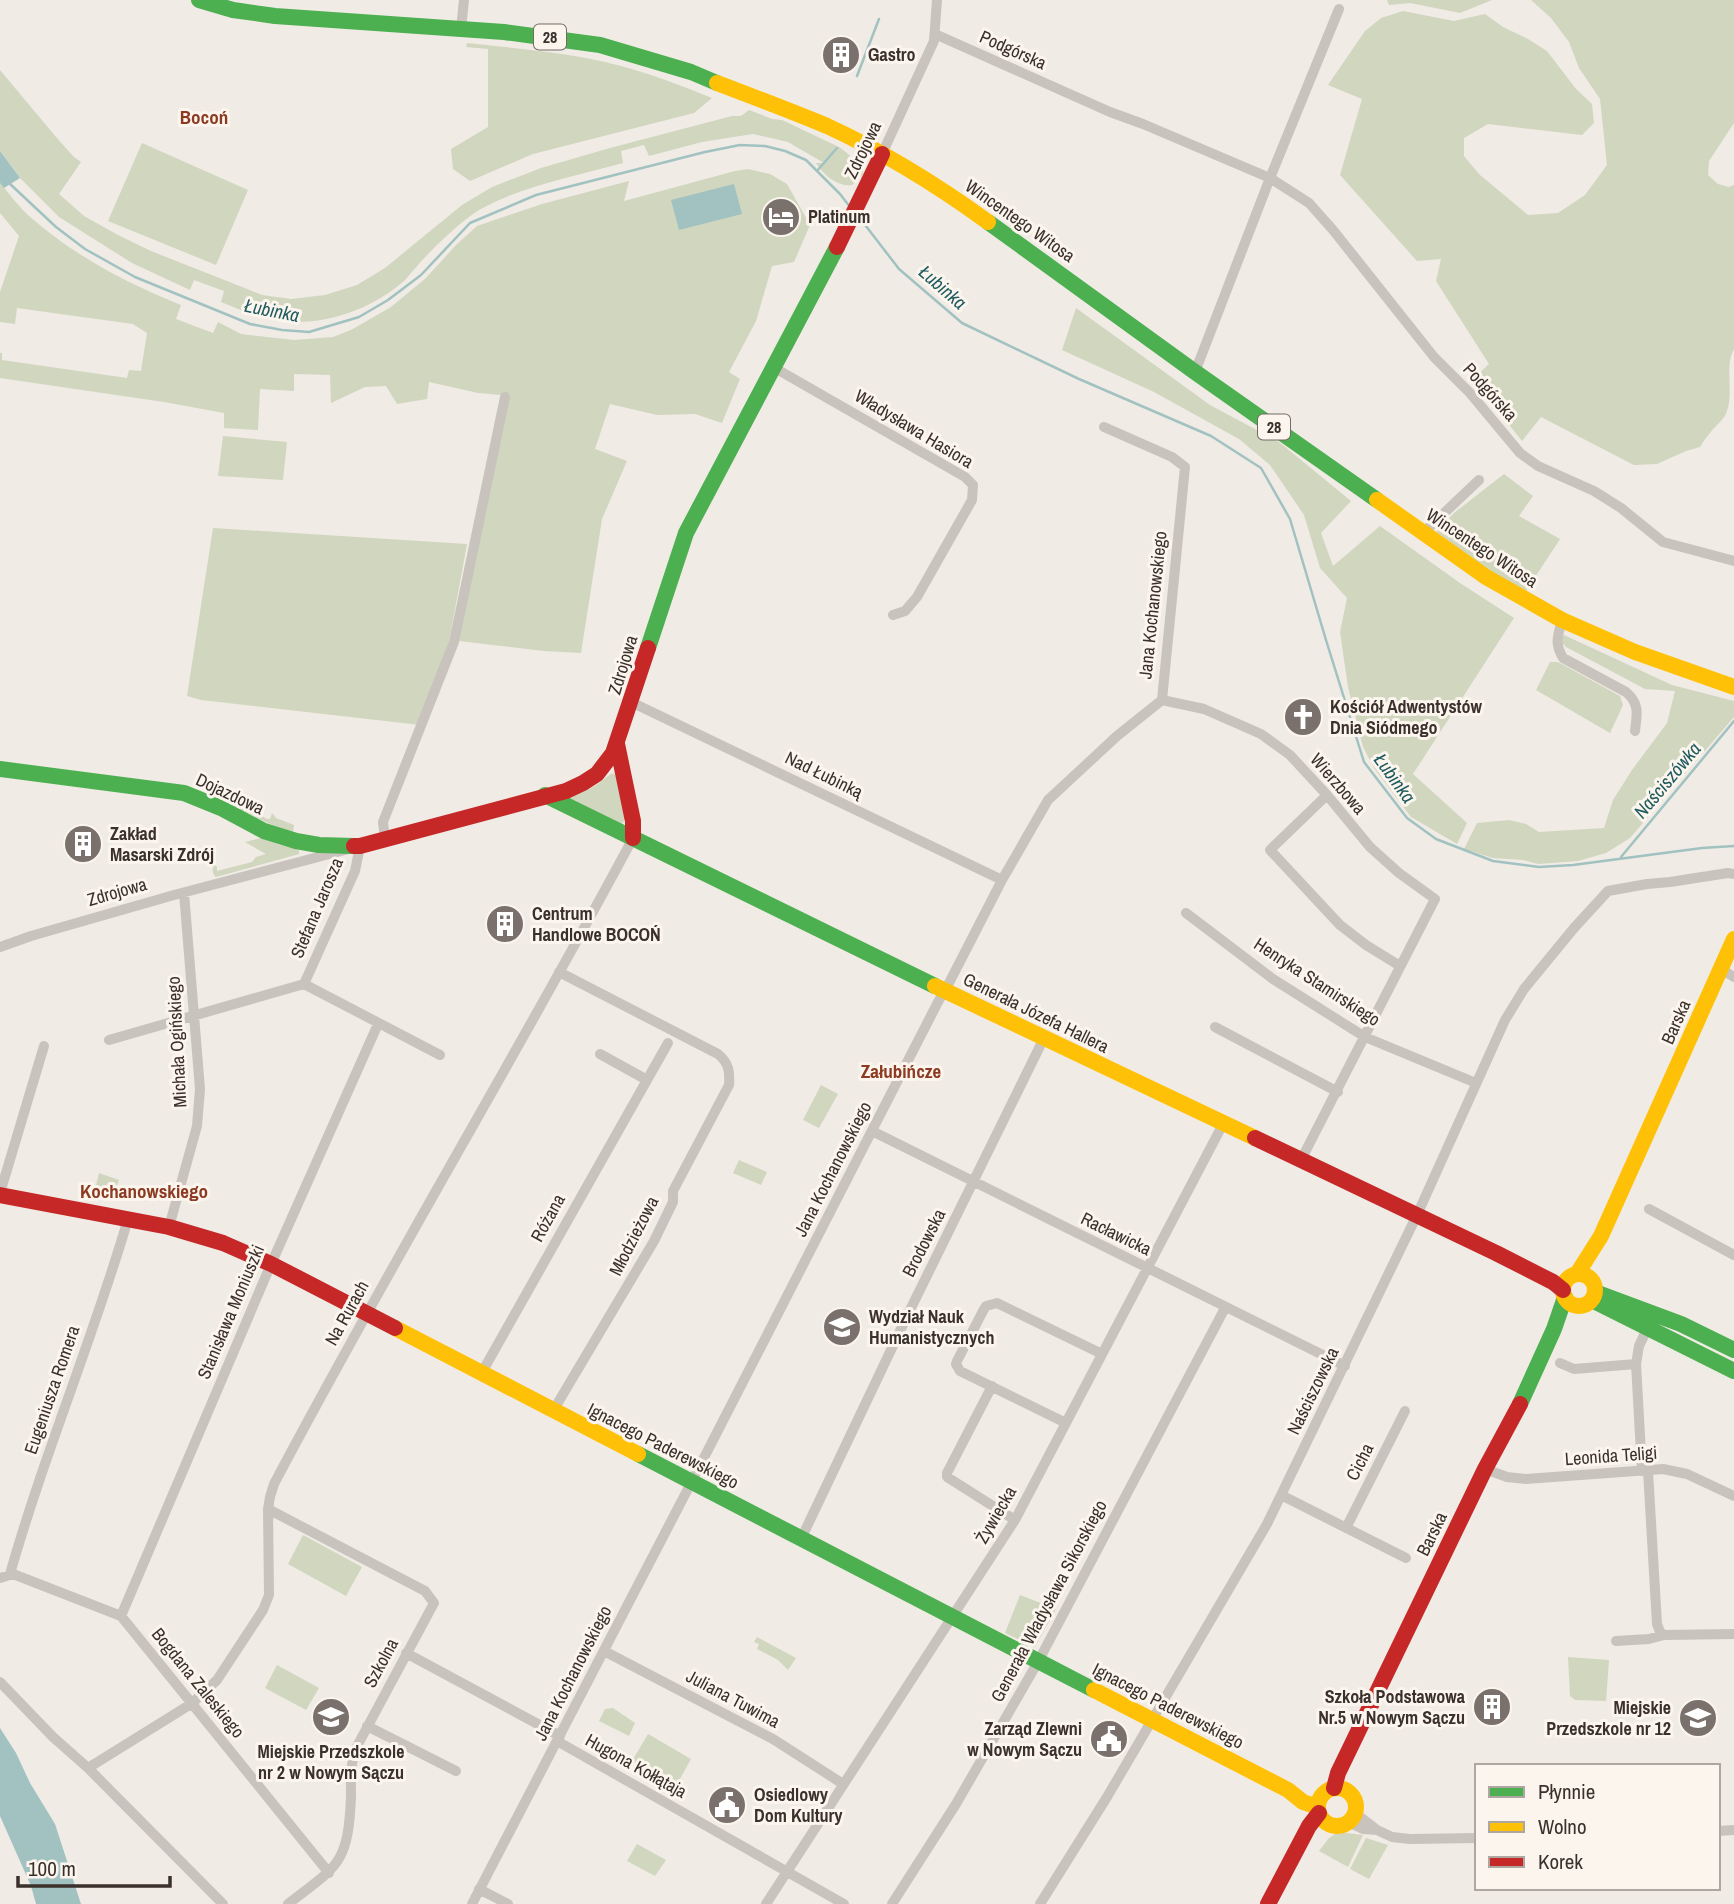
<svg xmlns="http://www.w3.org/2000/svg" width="1734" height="1904" viewBox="0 0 1734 1904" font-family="'Archivo Narrow',sans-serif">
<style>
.green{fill:#d1d6bf}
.water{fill:#a1c2c1}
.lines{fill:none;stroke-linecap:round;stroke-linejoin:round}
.stream{stroke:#a1c2c1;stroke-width:2.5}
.street{stroke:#c9c3be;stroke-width:10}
.fast{stroke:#4caf50;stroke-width:16}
.slow{stroke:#ffc107;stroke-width:16}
.jam{stroke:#c62828;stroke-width:16}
.labels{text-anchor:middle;stroke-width:6;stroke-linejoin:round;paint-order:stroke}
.shield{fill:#fbf5ee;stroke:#756b66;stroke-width:2}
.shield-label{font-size:16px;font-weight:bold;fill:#3b302b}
.street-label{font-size:18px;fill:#3b302b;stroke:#fbf5ee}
.poi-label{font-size:18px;font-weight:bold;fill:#3b302b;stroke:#fbf5ee;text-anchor:start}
.neighbourhood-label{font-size:19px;font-weight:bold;fill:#8c3b22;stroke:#fbf5ee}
.water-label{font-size:19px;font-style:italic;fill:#1f5a5e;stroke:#fbf5ee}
</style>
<rect width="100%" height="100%" fill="#f0ebe5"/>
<path class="green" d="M1387,0H1492L1460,13L1410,3L1389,5Z
M1531,0H1734V123L1709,161L1708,175L1718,184L1729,187L1734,185V349C1724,367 1734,391 1727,411C1725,419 1715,426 1710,433C1706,437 1703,442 1700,447L1686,451L1657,464L1634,465L1541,417L1522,441L1473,379L1489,364L1436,281L1441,259L1417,261L1340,175L1362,99L1328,85L1365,31L1381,18L1403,11L1454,21L1485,14L1503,27L1528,39L1547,51L1576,89L1592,104L1594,123L1582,135L1488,124L1464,138V156L1480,175L1528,215L1558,213L1585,195L1607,165L1600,99L1579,68L1569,42L1551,18Z
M467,43C518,49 571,52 621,66C652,74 682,86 712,98L694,113L533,154L470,181L453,169L451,149L488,127V49L466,47Z
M0,70L56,137L74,157L81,162L59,194L84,216L118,235L151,251L262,295L291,299L325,295L357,285L385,268L462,205L492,187L541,168L610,148L732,116H741L749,110L772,119L782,120L839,147L847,153L863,169V174L852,185C837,187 824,175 816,163H824L788,142L753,134L702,142L649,156L644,145L621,151L623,163C576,176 525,185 481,209C464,218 432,249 418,265C413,270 409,276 404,281C367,313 314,330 265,318C250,314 235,308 221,302L224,291L194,280L190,290L132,263L59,217L20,178L0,151Z
M142,143L248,190L216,265L108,221Z
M748,169L770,174L787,184L810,225L794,262L772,266L756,321L729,372L740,379L722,423L695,414L657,415L610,404L595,449L627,461L602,519L581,653L544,651L459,641L501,395L478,393L429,382L427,399L397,404L386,386L365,387L331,403L330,375L294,374V391L260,389L258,430L224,428V413L164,402L0,378V353H2V360L127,378L129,370L141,371L147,333L133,324L17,308L15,324L0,322V292L19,236L0,213V183C9,193 18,206 28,215C73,255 126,283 181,305L176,319L213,333L218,322L241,334L294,340L333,337L351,330L391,307L426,278L456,245L477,226L542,204L629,181L624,201L735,171Z
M1076,308L1210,405L1279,442L1351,501L1321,533L1333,566L1380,526L1460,583L1514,618L1413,774L1467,823L1457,844L1411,817L1374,768L1363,747L1348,687L1340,632L1347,598L1320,568L1304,515L1270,465L1239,439L1154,392L1062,350Z
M223,436L287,442L283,480L218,476Z
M1504,474L1533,496L1519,516L1560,539L1526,591L1485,569L1436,532L1454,513Z
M213,528L467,544L449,642L420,725L201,700L187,696Z
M1564,635L1672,685L1734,701V717L1630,838L1606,853L1578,861L1538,864L1523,860L1493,858L1464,849L1477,823L1509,820L1526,824L1539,832L1604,828L1613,800L1632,770L1667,723L1675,691L1645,689L1566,647L1560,641Z
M1550,662H1558L1620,696L1623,705L1610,733L1536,690Z
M613,773L616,776L625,818L623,823L618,825L568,799L570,795C578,793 586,791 593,787C601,783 606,776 613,773Z
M241,805L267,819H270L272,813L276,818L294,825L293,832L270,824L240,809Z
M261,838L280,845L299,850V854L216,877C212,874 212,868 214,864L217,867V871L252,862L256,857L266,854L245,842Z
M821,1085L838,1094L819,1128L803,1120Z
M739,1160L767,1172L761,1185L733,1173Z
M99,1173L119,1180L112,1199L94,1193Z
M303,1535L362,1567L346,1596L288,1564Z
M1020,1595L1056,1609L1035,1647L1005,1633Z
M757,1637L796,1658L788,1670L778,1660L757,1649L759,1644L754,1642Z
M1568,1657L1609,1660L1606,1701L1575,1700L1570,1696Z
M277,1665L319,1688L306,1710L265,1688Z
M613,1708L635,1723L629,1736L599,1721L605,1709Z
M648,1734L691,1759L675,1788L632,1761Z
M1338,1832L1363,1835L1348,1867L1319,1851L1329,1838Z
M1366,1838L1388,1845L1369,1879L1350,1869Z
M637,1844L666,1860L655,1876L627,1861Z"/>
<path class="water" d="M0,151L20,178L4,188L0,183Z
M734,184L742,214L679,230L671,200Z
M0,1728L16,1753L30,1783L55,1824L81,1904H36L31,1886L0,1816Z"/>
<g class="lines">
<path class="stream" d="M857,76L879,19
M817,171L837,148
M9,183L56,227L85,249L135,277L250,324L282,330L309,332L359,317L388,300L421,275L470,223L536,195L705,152L740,145L765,146L785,151L806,160L840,194L850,207
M859,217L899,269L962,323L1079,379L1211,436L1261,468L1290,519L1326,640L1364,762L1407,818L1436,839L1493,861L1539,867L1573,865L1702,848L1734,846
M1621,857L1734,721"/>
<path class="street" d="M461,29L464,0
M935,34L1110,112L1143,124L1270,178L1309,203L1333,230L1434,357L1470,393L1520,453L1538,466L1594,491L1621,508L1663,542L1734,561
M882,154L934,41L937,0
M773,367L965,477L973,485L972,500L917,597L905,611L893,615
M1195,372L1270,178L1339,9
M1423,533L1479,480
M1562,620C1558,636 1554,643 1563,658L1626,692C1640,704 1637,714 1635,731
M1162,700L1204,709L1261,734L1290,755L1327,795L1370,847L1399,873L1435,899L1301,1160
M631,702L1002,880
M1327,795L1270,850L1340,925L1366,945L1400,966
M385,839L383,822L454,642L505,397
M1186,913L1273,979L1365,1037L1476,1083
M0,947L31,936L174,895L360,846L355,871L304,984
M1721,969L1734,977
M304,984L440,1055
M1215,1027L1338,1092
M109,1040L304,984
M647,1080L668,1043
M872,1131L1345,1366
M0,1193L44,1046
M1649,1209L1734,1255
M169,1227L197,1126L200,1089L184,893
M1560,1363L1574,1369L1636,1364
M481,1374L647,1080L600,1054
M992,1386L947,1473V1477L1015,1520
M553,1411L654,1241L673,1202V1191L729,1085C730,1072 729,1063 718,1054L559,972
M1066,1423L960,1371L956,1364L957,1361L983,1311L986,1306L997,1303L1102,1354
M1485,1469L1507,1477L1526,1479L1663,1469L1687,1474L1734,1496
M1642,1471L1636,1364L1639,1346L1647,1329
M1648,1471L1657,1624L1660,1632L1664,1635L1734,1634
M1281,1495L1406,1558
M268,1509L425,1591L434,1603L356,1748C350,1764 351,1781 351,1797C348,1865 338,1865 288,1904
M1346,1528L1405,1411
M801,1539L910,1310L1044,1038
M10,1574C44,1454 93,1339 128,1219
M0,1578L13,1574L121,1616L329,1873
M121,1616L268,1271L378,1024
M1616,1641L1649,1639L1664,1635
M604,1651L773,1739L843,1784
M406,1653L560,1736
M0,1682L53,1737L88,1768L223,1904
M367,1726L456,1771
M557,1741L844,1904
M88,1768L191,1704L217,1680L263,1610L269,1595L268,1509L270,1497L274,1484C389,1266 517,1055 633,838
M1355,1813L1377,1830
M1348,1822L1363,1829L1377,1830L1392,1837L1410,1839L1477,1838
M1718,1831L1734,1830
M479,1889L508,1904
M472,1904L691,1483L938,1002L949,983L1002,880L1048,800L1117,736L1162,700L1185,467L1172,457L1104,427
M766,1904L1015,1520L1223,1124
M892,1904L956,1804L1039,1660L1225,1308
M1040,1904L1107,1797L1267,1524L1417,1215L1505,1020L1524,989L1574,928L1608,891L1647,884L1670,882L1728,873L1734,874"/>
<path class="fast" d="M199,0L233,10L275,16L504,32L600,45L691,72L717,83
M988,222L1195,372L1377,500
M648,648L686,533L837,247
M0,769L184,793L221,808L264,831L296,841L319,845L354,846
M545,795L935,986
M1595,1292L1681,1324L1734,1350
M1592,1300L1734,1371
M1520,1404L1554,1329L1565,1297
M638,1454L1094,1690"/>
<path class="slow" d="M717,83C754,97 791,111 827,126C884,152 937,185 988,222
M1377,500L1486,577L1562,620L1635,652L1734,687
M935,986L1255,1138
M1577,1274L1601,1236L1734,939
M1563 1290a16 16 0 1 1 32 0a16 16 0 1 1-32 0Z
M395,1328L638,1454
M1094,1690L1288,1790L1303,1802L1318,1807
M1318 1807a19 19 0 1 1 38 0a19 19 0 1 1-38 0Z"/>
<path class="jam" d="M837,247L882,154
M617,744L633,821V838
M354,846H360L566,791L583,783L597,774L613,753L648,648
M1255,1138L1496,1253L1553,1282L1563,1290
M0,1195L169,1227L223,1243L271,1264L395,1328
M1334,1788L1338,1773L1485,1469L1520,1404
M1268,1904L1309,1826L1319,1813"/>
</g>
<defs>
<symbol id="building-disc" viewBox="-11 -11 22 22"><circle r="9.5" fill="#7a716c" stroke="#fbf5ee"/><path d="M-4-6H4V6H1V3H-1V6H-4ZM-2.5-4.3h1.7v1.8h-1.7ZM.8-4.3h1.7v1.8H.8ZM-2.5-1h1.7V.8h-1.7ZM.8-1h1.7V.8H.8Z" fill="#fff"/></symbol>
<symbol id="hotel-disc" viewBox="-11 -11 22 22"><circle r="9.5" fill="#7a716c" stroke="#fbf5ee"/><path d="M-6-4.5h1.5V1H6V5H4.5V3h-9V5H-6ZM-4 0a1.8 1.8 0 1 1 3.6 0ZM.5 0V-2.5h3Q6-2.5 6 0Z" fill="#fff"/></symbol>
<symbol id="church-disc" viewBox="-11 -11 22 22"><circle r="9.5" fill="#7a716c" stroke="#fbf5ee"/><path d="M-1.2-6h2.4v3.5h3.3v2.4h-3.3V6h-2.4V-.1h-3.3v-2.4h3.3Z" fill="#fff"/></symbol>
<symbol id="university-disc" viewBox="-11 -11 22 22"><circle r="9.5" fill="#7a716c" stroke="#fbf5ee"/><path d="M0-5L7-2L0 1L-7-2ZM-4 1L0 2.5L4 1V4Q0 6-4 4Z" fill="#fff"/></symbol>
<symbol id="school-disc" viewBox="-11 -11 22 22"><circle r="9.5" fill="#7a716c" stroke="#fbf5ee"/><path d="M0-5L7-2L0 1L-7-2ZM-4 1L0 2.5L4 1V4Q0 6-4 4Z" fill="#fff"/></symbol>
<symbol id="civic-disc" viewBox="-11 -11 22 22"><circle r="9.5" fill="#7a716c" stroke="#fbf5ee"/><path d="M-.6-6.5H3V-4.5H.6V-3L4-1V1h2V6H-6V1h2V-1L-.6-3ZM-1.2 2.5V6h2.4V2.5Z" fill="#fff"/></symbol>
</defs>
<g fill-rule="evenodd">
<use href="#building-disc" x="819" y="33" width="44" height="44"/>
<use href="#hotel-disc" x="759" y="195" width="44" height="44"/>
<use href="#church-disc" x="1281" y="695" width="44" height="44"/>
<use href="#building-disc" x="61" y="822" width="44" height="44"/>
<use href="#building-disc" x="483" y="902" width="44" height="44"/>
<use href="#university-disc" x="820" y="1305" width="44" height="44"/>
<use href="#building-disc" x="1470" y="1685" width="44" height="44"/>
<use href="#school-disc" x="309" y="1695" width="44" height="44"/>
<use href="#school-disc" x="1676" y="1696" width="44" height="44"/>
<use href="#civic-disc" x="1087" y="1717" width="44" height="44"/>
<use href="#civic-disc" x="705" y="1783" width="44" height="44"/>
</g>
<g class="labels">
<g class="shield">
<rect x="534" y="24.5" width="32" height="25" rx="5"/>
<rect x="1258" y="414.5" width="32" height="25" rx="5"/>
</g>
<g class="shield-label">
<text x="550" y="43">28</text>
<text x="1274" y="433">28</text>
</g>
<g class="street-label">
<text transform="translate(1013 50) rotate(24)" y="6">Podgórska</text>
<text transform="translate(863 150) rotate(-64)" y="6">Zdrojowa</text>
<text transform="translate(1020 221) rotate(35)" y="6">Wincentego Witosa</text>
<text transform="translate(1490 392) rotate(48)" y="6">Podgórska</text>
<text transform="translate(914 429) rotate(31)" y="6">Władysława Hasiora</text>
<text transform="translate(1482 548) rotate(33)" y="6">Wincentego Witosa</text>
<text transform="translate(1153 605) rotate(-84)" y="6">Jana Kochanowskiego</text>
<text transform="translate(623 665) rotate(-73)" y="6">Zdrojowa</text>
<text transform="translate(824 775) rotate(26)" y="6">Nad Łubinką</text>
<text transform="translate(1338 784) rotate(49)" y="6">Wierzbowa</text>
<text transform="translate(230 794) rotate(25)" y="6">Dojazdowa</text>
<text transform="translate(117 892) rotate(-16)" y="6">Zdrojowa</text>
<text transform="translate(317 908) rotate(-67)" y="6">Stefana Jarosza</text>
<text transform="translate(1317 982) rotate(33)" y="6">Henryka Stamirskiego</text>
<text transform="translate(1036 1013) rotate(26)" y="6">Generała Józefa Hallera</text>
<text transform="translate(1676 1022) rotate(-66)" y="6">Barska</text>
<text transform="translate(177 1042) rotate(-93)" y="6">Michała Ogińskiego</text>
<text transform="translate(833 1169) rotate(-63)" y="6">Jana Kochanowskiego</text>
<text transform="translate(548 1218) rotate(-61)" y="6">Różana</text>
<text transform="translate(1116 1234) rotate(26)" y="6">Racławicka</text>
<text transform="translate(634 1236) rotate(-63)" y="6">Młodzieżowa</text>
<text transform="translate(924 1243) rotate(-63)" y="6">Brodowska</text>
<text transform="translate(231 1312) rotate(-67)" y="6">Stanisława Moniuszki</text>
<text transform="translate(347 1313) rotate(-61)" y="6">Na Rurach</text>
<text transform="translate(52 1390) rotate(-71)" y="6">Eugeniusza Romera</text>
<text transform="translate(1313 1391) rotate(-64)" y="6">Naściszowska</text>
<text transform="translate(663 1446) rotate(27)" y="6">Ignacego Paderewskiego</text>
<text transform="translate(1611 1456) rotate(-4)" y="6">Leonida Teligi</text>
<text transform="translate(1360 1462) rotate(-63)" y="6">Cicha</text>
<text transform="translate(996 1515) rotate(-60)" y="6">Żywiecka</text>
<text transform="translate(1432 1534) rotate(-64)" y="6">Barska</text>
<text transform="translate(1049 1601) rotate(-62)" y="6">Generała Władysława Sikorskiego</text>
<text transform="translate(381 1663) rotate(-62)" y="6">Szkolna</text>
<text transform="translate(573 1673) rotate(-63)" y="6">Jana Kochanowskiego</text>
<text transform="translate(198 1683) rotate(51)" y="6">Bogdana Zaleskiego</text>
<text transform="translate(733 1699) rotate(28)" y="6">Juliana Tuwima</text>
<text transform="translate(1168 1706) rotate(27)" y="6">Ignacego Paderewskiego</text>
<text transform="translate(636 1766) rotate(29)" y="6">Hugona Kołłątaja</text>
</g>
<g class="poi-label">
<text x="868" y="61">Gastro</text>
<text x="808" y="223">Platinum</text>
<text x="1330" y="713">Kościół Adwentystów<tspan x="1330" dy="21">Dnia Siódmego</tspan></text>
<text x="110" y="840">Zakład<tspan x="110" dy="21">Masarski Zdrój</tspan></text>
<text x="532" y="920">Centrum<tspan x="532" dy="21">Handlowe BOCOŃ</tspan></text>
<text x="869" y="1323">Wydział Nauk<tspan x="869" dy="21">Humanistycznych</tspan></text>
<text x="1465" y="1703" text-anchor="end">Szkoła Podstawowa<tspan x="1465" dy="21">Nr.5 w Nowym Sączu</tspan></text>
<text x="1671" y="1714" text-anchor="end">Miejskie<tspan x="1671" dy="21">Przedszkole nr 12</tspan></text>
<text x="1082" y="1735" text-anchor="end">Zarząd Zlewni<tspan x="1082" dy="21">w Nowym Sączu</tspan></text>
<text x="331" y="1758" text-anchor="middle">Miejskie Przedszkole<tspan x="331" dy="21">nr 2 w Nowym Sączu</tspan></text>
<text x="754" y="1801">Osiedlowy<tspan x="754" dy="21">Dom Kultury</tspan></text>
</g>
<g class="neighbourhood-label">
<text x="204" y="124">Bocoń</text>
<text x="901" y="1078">Załubińcze</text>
<text x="144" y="1198">Kochanowskiego</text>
</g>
<g class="water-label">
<text transform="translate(943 287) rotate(41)" y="7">Łubinka</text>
<text transform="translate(272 310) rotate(11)" y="7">Łubinka</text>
<text transform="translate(1395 778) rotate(54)" y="7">Łubinka</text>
<text transform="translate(1667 780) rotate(-50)" y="7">Naściszówka</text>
</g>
</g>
<rect x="1475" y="1764" width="245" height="126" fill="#fbf5ee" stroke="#aea6a0" stroke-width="2"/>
<rect x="1489" y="1787" width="35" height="10" fill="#4caf50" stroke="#aea6a0" stroke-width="2"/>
<text x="1538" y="1799" font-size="21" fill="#3b302b">Płynnie</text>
<rect x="1489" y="1822" width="35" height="10" fill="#ffc107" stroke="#aea6a0" stroke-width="2"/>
<text x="1538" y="1834" font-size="21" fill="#3b302b">Wolno</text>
<rect x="1489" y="1857" width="35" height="10" fill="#c62828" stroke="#aea6a0" stroke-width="2"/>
<text x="1538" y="1869" font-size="21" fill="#3b302b">Korek</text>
<path d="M18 1876v10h152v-10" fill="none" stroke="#3b302b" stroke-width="3.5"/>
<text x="28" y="1876" font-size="21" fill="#3b302b" stroke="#fbf5ee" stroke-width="5" paint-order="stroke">100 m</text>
</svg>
